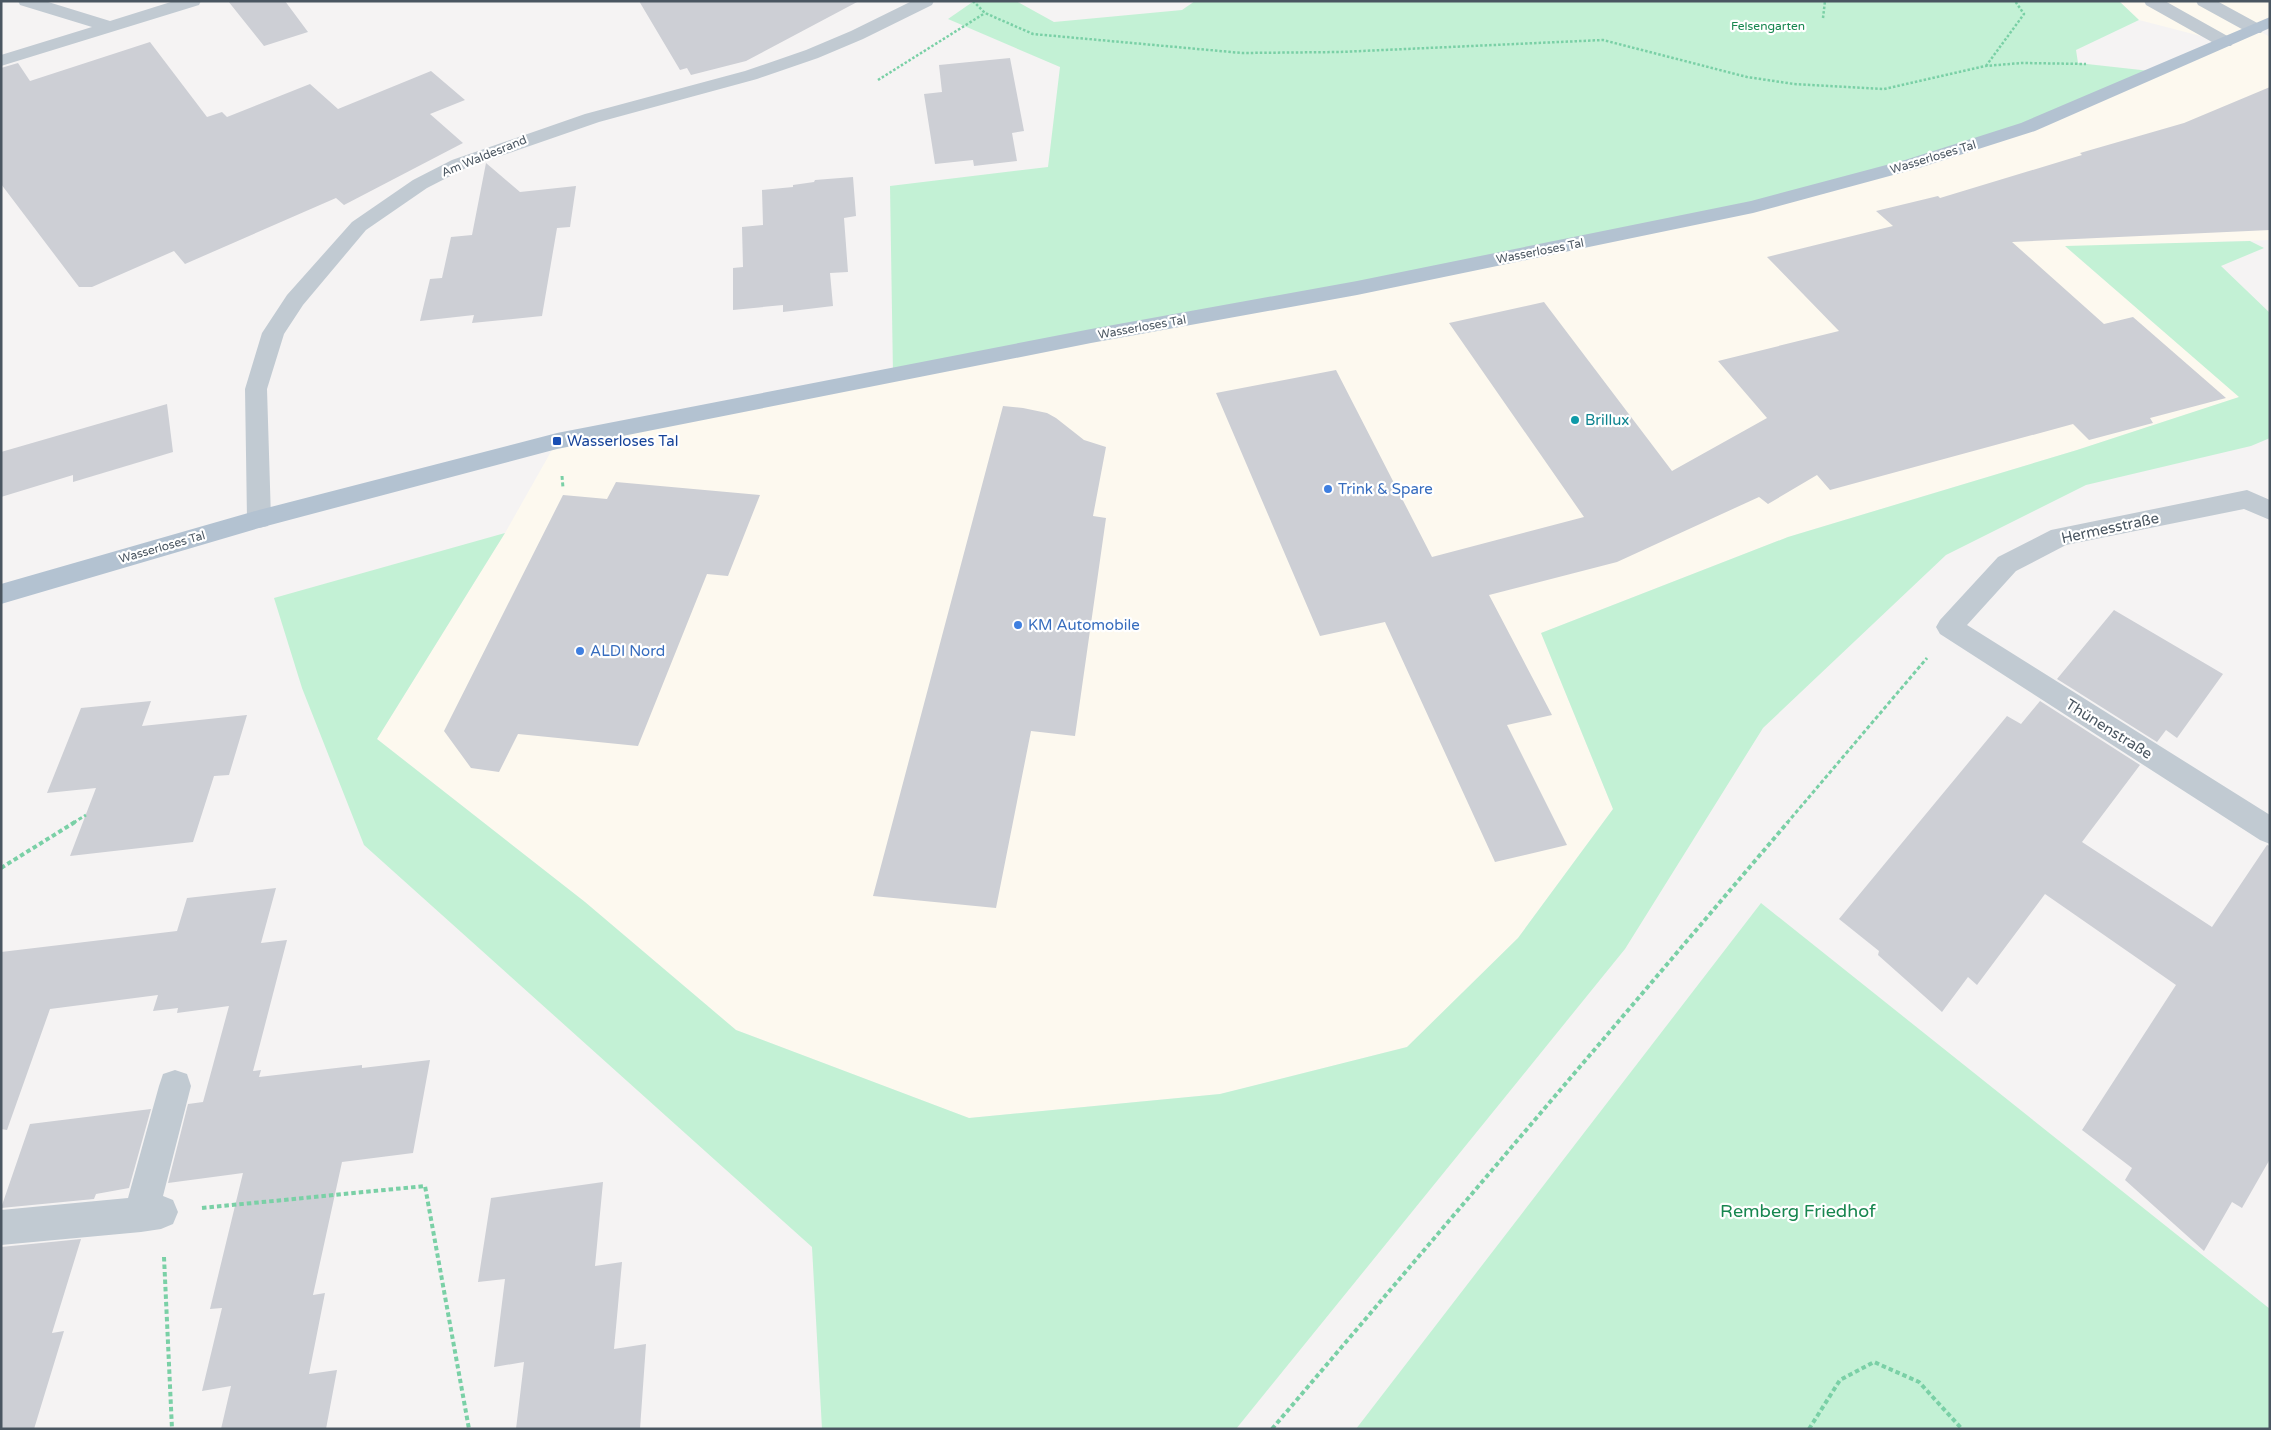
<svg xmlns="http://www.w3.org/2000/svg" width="2271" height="1430" viewBox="0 0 2271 1430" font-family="'Varela Round',sans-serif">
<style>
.commercial{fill:#fdf9ef}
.green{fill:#c3f1d5}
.building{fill:#cdcfd5}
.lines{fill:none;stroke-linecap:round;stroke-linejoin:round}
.path-far2{stroke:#7ad0a6;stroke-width:2.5;stroke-dasharray:2.5 2;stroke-linecap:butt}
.path-far1{stroke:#7ad0a6;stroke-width:3;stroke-dasharray:4 2.5;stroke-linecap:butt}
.path{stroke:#7ad0a6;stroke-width:4;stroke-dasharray:4.5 3;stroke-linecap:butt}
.minor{fill:#c1cad2;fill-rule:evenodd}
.major{fill:#b3c2d1;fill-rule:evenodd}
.culture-dot{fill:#0f9aa8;stroke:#fff;stroke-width:2}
.transit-dot{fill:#1a4fb4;stroke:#fff;stroke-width:2}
.shop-dot{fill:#3f7fe0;stroke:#fff;stroke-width:2}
.labels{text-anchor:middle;stroke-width:4.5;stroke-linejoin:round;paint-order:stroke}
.far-park-label{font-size:12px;fill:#17864f;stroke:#fff}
.far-street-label{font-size:12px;fill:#4a5661;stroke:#fff}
.culture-label{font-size:15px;fill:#0d838f;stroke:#fff;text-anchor:start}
.transit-label{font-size:15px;fill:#164399;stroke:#fff;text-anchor:start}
.shop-label{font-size:15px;fill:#366cbe;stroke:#fff;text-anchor:start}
.street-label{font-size:15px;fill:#4a5661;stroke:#fff}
.near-park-label{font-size:18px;fill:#17864f;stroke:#fff}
</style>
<rect width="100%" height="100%" fill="#f5f3f3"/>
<path class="commercial" d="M2119,1H2270V22L2256,29L2270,37V240L2066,247L2240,397L2077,450L1788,537L1541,633L1613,809L1518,938L1407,1047L1220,1094L969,1118L736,1030L585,902L377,739L505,533L557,441L1912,164L2224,42L2139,20Z"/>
<path class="green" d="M974,1H1016L1054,22L1182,10L1195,1H2119L2139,20L2076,50L2078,63L2159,72L2028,127L1753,207L893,375L890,186L1048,167L1060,67L948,19Z
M2250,241L2264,248L2221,266L2270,313V438L2251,446L2086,485L1946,555L1763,728L1625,949L1236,1429H822L812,1247L364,845L302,688L274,598L505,533L377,739L585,902L736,1030L969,1118L1220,1094L1407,1047L1518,938L1613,809L1541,633L1788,537L2077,450L2239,397L2065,246Z
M1761,903L2270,1309V1429H1356Z"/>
<path class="building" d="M228,1H285L308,32L264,46Z
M639,1H859L746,61L691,75L687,68L680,70Z
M150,42L207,117L222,112L227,117L310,84L338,109L431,71L465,100L430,114L463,143L344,205L336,198L185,264L174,251L92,287H79L1,184V68L18,63L30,81Z
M1010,58L1024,131L1012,133L1017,161L974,166L973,160L935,164L924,94L942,92L939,65Z
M2270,87V230L2012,242L2104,324L2133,317L2226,398L2150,418L2153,423L2089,440L2073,424L1830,490L1817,475L1768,504L1759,497L1617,562L1489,595L1552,715L1507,725L1567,845L1495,862L1385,622L1320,636L1216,393L1336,370L1432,557L1584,517L1449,323L1544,302L1672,471L1767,418L1718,361L1839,331L1767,257L1893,226L1876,211L1938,196L1940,198L2082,155L2080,153L2184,123Z
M486,163L520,192L576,186L570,227L557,228L542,316L472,323L474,315L420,321L430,279L442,278L451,237L472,235Z
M853,177L856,216L844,218L848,272L830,273L833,306L783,312V305L733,310V268L743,267L742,227L763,225L762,190L793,187V185L814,182L815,180Z
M167,404L173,452L73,482V475L1,497V452Z
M1003,406L1023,408L1047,413L1056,418L1084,440L1106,447L1093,516L1106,518L1075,736L1031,731L996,908L873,896Z
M616,482L760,495L728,576L707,574L638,746L518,734L499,772L471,768L444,731L563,495L607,499Z
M2114,610L2223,674L2177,738L2166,730L2157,742L2057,679Z
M151,701L142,726L247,715L229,775L214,776L193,842L70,856L96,788L47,793L81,708Z
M2040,701L2140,765L2082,842L2212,927L2267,845L2270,846V1159L2242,1208L2232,1202L2204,1251L2125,1180L2132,1168L2082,1130L2176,985L2045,894L1977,985L1968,977L1942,1012L1878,955L1879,951L1839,919L2007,716L2021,724Z
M276,888L261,943L287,940L253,1071L261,1070L259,1077L362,1065V1068L430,1060L413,1153L342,1162L313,1295L325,1293L309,1374L337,1370L326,1429H221L231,1386L202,1391L222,1308L210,1309L243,1173L168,1183L188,1104L203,1102L229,1006L177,1013L178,1008L153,1011L158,995L50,1009L7,1130L1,1129V952L177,931L187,898Z
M151,1109L129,1188L96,1194L94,1199L1,1208L30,1124Z
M603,1182L595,1266L622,1262L614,1349L646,1344L640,1429H516L524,1362L494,1367L505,1279L478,1282L491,1198Z
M81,1239L52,1333L64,1331L34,1429H1V1247Z"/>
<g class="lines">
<path class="path-far2" d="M973,1L985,13L1033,34L1242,53L1340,52L1603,40L1747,77L1794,84L1884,89L1985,66L2022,63L2086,64
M1823,18L1825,1
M1986,66L2024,14L2015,1
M878,80L985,13"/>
<path class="path-far1" d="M562,476L563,488
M73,823L86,815
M1787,823L1927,658"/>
<path class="path" d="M1,868L75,822
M202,1208L425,1186L469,1429
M164,1257L172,1429
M1272,1429L1788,822
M1809,1429L1840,1380L1874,1362L1919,1382L1962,1429"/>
<path class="minor" d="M18,1H45L110,21L174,1H201L199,5L1,66V55L92,27L20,5Z
M912,1H934L932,5L863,39L818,58L757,79L599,122L466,168L427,188L366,230L303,305L284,334L267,389L271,519L268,526L259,528L250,526L247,519L245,389L262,333L287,295L352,222L413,180L452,160L585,114L745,71L806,50L851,31Z
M2144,1H2165L2231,38L2234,42L2231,46H2219L2146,5Z
M2196,1H2217L2261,25L2264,29L2261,33H2249L2198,5Z
M2247,490L2270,500V520L2244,509L2066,545L2016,571L1967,625L2270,815V844L2260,840L1940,634L1936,627L1940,620L1998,557L2051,530Z
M175,1070L187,1074L191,1086L163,1196L173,1200L178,1212L173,1224L161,1229L141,1232L1,1245V1210L128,1198L159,1086L163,1074Z"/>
<path class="major" d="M2270,17V28L2035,131L1919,168L1753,213L1357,295L1091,343L557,449L259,528L1,604V584L259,510L557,433L1091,329L1357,281L1751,201L1905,160L2021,123Z"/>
</g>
<circle class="culture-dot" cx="1575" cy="420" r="5"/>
<rect class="transit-dot" x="552" y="436" width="10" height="10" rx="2.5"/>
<g class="shop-dot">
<circle cx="1328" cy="489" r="5"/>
<circle cx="1018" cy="625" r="5"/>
<circle cx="580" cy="651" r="5"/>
</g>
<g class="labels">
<g class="far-park-label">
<text x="1768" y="30">Felsengarten</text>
</g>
<g class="far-street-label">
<text transform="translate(484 156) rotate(-22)" y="4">Am Waldesrand</text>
<text transform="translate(1933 157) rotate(-17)" y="4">Wasserloses Tal</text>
<text transform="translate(1540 251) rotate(-11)" y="4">Wasserloses Tal</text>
<text transform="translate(1142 327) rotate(-10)" y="4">Wasserloses Tal</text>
<text transform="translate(162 547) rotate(-16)" y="4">Wasserloses Tal</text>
</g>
<g class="culture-label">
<text x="1585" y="425">Brillux</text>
</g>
<g class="transit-label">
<text x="567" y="446">Wasserloses Tal</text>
</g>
<g class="shop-label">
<text x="1338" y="494">Trink &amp; Spare</text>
<text x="1028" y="630">KM Automobile</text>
<text x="590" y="656">ALDI Nord</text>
</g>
<g class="street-label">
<text transform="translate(2110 528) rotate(-12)" y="5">Hermesstraße</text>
<text transform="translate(2109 729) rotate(32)" y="5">Thünenstraße</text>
</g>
<g class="near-park-label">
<text x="1798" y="1217">Remberg Friedhof</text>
</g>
</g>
<rect width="2271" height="1430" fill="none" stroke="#4a5661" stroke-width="5"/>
</svg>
